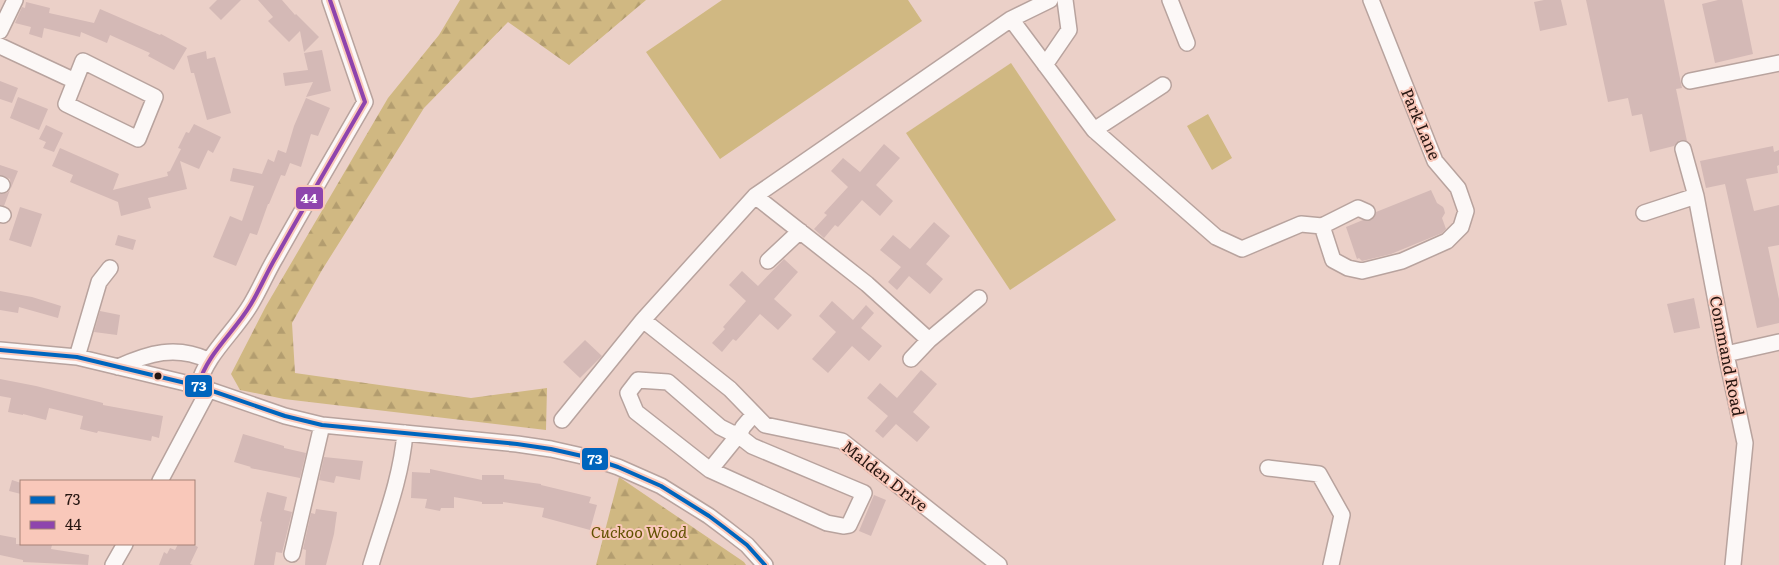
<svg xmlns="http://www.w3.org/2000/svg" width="1779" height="565" viewBox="0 0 1779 565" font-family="Literata,serif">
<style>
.forest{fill:url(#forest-firs)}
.park{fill:#d0b882}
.building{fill:#d4b9b6}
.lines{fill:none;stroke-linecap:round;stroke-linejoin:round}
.minor-casing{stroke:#b8a39e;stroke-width:18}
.minor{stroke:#fcf8f7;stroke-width:15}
.bus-1-casing{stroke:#f9c8ba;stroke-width:8}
.bus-2-casing{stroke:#f9c8ba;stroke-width:8}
.bus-1{stroke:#0065bd;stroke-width:4}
.bus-2{stroke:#8e44ad;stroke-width:4}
.bus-dot{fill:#271611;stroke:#f9c8ba;stroke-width:2}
.labels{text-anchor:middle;stroke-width:4;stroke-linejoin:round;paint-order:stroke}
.street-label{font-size:16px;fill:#271611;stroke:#f9c8ba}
.park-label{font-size:16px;font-style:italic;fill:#615100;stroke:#f9c8ba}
.line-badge{stroke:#f9c8ba;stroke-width:2}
.badge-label{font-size:14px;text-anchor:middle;font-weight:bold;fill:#fff}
</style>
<defs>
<pattern id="forest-firs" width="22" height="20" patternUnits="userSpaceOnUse" patternTransform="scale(1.25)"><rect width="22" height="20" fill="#d0b882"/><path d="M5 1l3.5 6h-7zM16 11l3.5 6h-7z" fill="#b39d6f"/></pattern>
</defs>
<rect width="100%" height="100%" fill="#ebd0c8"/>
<path class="forest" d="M460,0H646L569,65L508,22L424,108L322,270L292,323L295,373L471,398L547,388L546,430L284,399L240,390L231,374L266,306L388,98L439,35Z
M619,477L744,562L746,565H596Z"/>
<path class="park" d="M722,0H908L922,21L720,159L646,52Z
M1011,63L1116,220L1010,290L906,133Z
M1208,114L1232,158L1212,170L1187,126Z"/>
<path class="building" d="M217,0H241L221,20L209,8Z
M258,0H282L295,15L296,14L319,37L304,52L300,31L289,42L268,21L273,17Z
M1544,0H1561L1567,25L1540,31L1534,2Z
M1586,0H1664L1682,88L1676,89L1687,141L1680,140L1674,146L1650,152L1642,114L1632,116L1628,98L1608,102Z
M1718,0H1742L1753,54L1715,63L1702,4Z
M26,2L50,8L49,13L94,23L100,9L160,35L161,34L187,48L174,70L148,56L150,53L110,35L107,43L81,32L80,37L44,28L42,38L29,34L31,27L15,23L22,7L25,8Z
M322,50L331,91L306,97L313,82L285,86L283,73L308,70L304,53Z
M206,51L207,59L215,57L231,113L207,120L194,73H191L187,56Z
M0,81L18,88L12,103L0,99Z
M18,97L48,109L39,130L10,118Z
M306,98L330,108L318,136L311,134L301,167L290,163L285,176L281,175L269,204H268L257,235L250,233L236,266L213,257L230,216L242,221L254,186L230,181L233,168L262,174L268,159L274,162L278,150L286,153L294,126Z
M194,124L221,137L213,153L208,150L199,169L180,161L187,189L148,198L151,208L121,216L118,202L70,182L73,175L52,166L60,148L119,174L113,190L168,176L167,172L170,171L181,149L178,148L186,132L189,133Z
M46,125L63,133L54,152L43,148L46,142L39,139Z
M884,144L900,158L876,185L893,201L880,216L862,200L838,227L835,225L824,238L814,229L827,215L824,213L848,187L831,171L843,158L860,172Z
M1773,146L1774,152L1779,150V165L1777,166L1778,173L1746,179L1754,211L1779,205V245L1768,247L1779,299V323L1757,328L1725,184L1706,188L1700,161Z
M0,165L18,171L11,188L10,179L0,175Z
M10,190L4,206L0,205V194L7,193Z
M1431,190L1437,203L1443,207L1444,209L1445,213L1442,218L1446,229L1442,233L1391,254L1362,261L1359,258L1357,259L1346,227L1363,220H1372L1376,212Z
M20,207L42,214L31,247L9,240Z
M934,222L950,236L926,264L943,279L930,294L909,276L897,290L888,282L901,267L880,250L893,235L910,249Z
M118,235L136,240L133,250L115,245Z
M784,259L798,272L774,299L792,315L778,330L760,314L736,341L733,339L722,352L712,343L725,329L723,327L746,301L729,285L742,271L758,286Z
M0,291L32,297L61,306L58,318L19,307L18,313L0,310Z
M1694,298L1700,328L1674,333L1667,304Z
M832,301L853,320L866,305L874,313L861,328L882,346L869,361L852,346L828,373L812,359L836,332L819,316Z
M100,311L120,315L117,335L94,332Z
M585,340L602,356L580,378L563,362Z
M921,370L937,384L913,412L930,427L917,442L896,424L883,438L875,431L888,416L867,398L880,383L897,398Z
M0,379L36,386L103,403V405L163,416L159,438L152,436L151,441L98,431L97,433L80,429L83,416L49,408L46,420L23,414V415L8,412L11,398L0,396Z
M243,434L284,446V448L306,453L300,478L250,468L251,467L234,462Z
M324,457L363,461L360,480L336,476L334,483L319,480Z
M430,469L482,480V475H504V479L541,484V485L591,497L589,503L597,505L590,530L542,517L544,508L503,502V504H482V502L454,497V508H441L440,511L425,508L427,499L411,498L412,472L430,473Z
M12,480L21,483V494L9,491Z
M267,492L287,497L284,510L292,512L282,553L276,552L274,565H254L262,522L260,521Z
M874,495L886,500L871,536L859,531Z
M316,509L337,512L334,534L326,565H305L306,550L303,549L311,513L315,514Z
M0,535L16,538V544L52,545L51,549L89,555L88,565L23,562V560L0,555Z
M178,544H192L198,547L190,564L193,565H159L164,552L167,554L170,548L175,550Z"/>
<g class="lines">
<defs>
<path id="minor" d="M1170,0L1187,43
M1011,19L1094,130L1216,237L1242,249L1301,224L1322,226L1333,260L1348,268L1362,271L1402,261L1447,241L1461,227L1466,211L1458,188L1435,161L1371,0
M0,31L15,0
M0,46L75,81
M83,61L155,97L138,139L66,104Z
M1045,65L1069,30L1065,0
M1690,81L1779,63
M1094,130L1163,85
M1683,149L1696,196L1726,354L1745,443L1733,565
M0,184L2,185
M755,196L867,284L929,340
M1644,213L1696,196
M0,214L3,215
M1322,226L1358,208L1367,212
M768,261L800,231
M643,320L730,389L765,425L842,441L999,565
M0,350L77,357L198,386L285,416L322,425L517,444L551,449L591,458L618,467L661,486L709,516L725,528L747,545L765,565
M1726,354L1779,342
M77,357L99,282L110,268
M911,359L929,340L979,298
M118,367C149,353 176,345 208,360
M198,386C207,353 234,333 251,304C260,289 267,272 276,257C305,205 335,154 365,102L330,0
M562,420L643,320L755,196L1011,19L1050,0
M740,433H732L720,427L668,382L638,380L628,393L636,412L710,470L827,523L843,526L849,525L864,493L752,446L743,439L740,433L743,427L754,414
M1268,468L1319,474L1342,515L1331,565
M710,470L740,433
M160,481L209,389
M292,554L322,425
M113,565L125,544
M371,565C384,521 401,480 405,433"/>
</defs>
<use href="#minor" class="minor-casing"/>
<use href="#minor" class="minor"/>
<defs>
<path id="bus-1" d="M0,350L77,357L198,386L285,416L322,425L517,444L551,449L591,458L618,467L661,486L709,516L725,528L747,545L765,565"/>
<path id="bus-2" d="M198,386C207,353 234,333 251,304C260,289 267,272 276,257C305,205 335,154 365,102L330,0"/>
</defs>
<use href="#bus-1" class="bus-1-casing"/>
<use href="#bus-2" class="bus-2-casing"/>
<use href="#bus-1" class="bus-1"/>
<use href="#bus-2" class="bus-2"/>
</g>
<circle class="bus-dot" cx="158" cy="376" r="4.5"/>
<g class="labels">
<g class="street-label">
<text transform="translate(1421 124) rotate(67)" y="6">Park Lane</text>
<text transform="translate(1727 356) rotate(79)" y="6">Command Road</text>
<text transform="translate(885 476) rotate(38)" y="6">Malden Drive</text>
</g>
<g class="park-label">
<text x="639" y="538">Cuckoo Wood</text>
</g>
</g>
<g class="line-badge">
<rect x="295" y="186" width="29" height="24" rx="5" fill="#8e44ad"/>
<rect x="184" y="374" width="29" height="24" rx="5" fill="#0065bd"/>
<rect x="581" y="447" width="28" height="24" rx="5" fill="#0065bd"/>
</g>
<g class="badge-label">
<text x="309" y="203">44</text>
<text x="199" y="391">73</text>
<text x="595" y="464">73</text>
</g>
<rect x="20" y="480" width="175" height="65" fill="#f9c8ba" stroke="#a58176"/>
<rect x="30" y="496" width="25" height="8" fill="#0065bd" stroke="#a58176"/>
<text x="65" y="505" font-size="15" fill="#271611">73</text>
<rect x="30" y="521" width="25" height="8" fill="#8e44ad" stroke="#a58176"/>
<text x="65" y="530" font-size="15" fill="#271611">44</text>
</svg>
